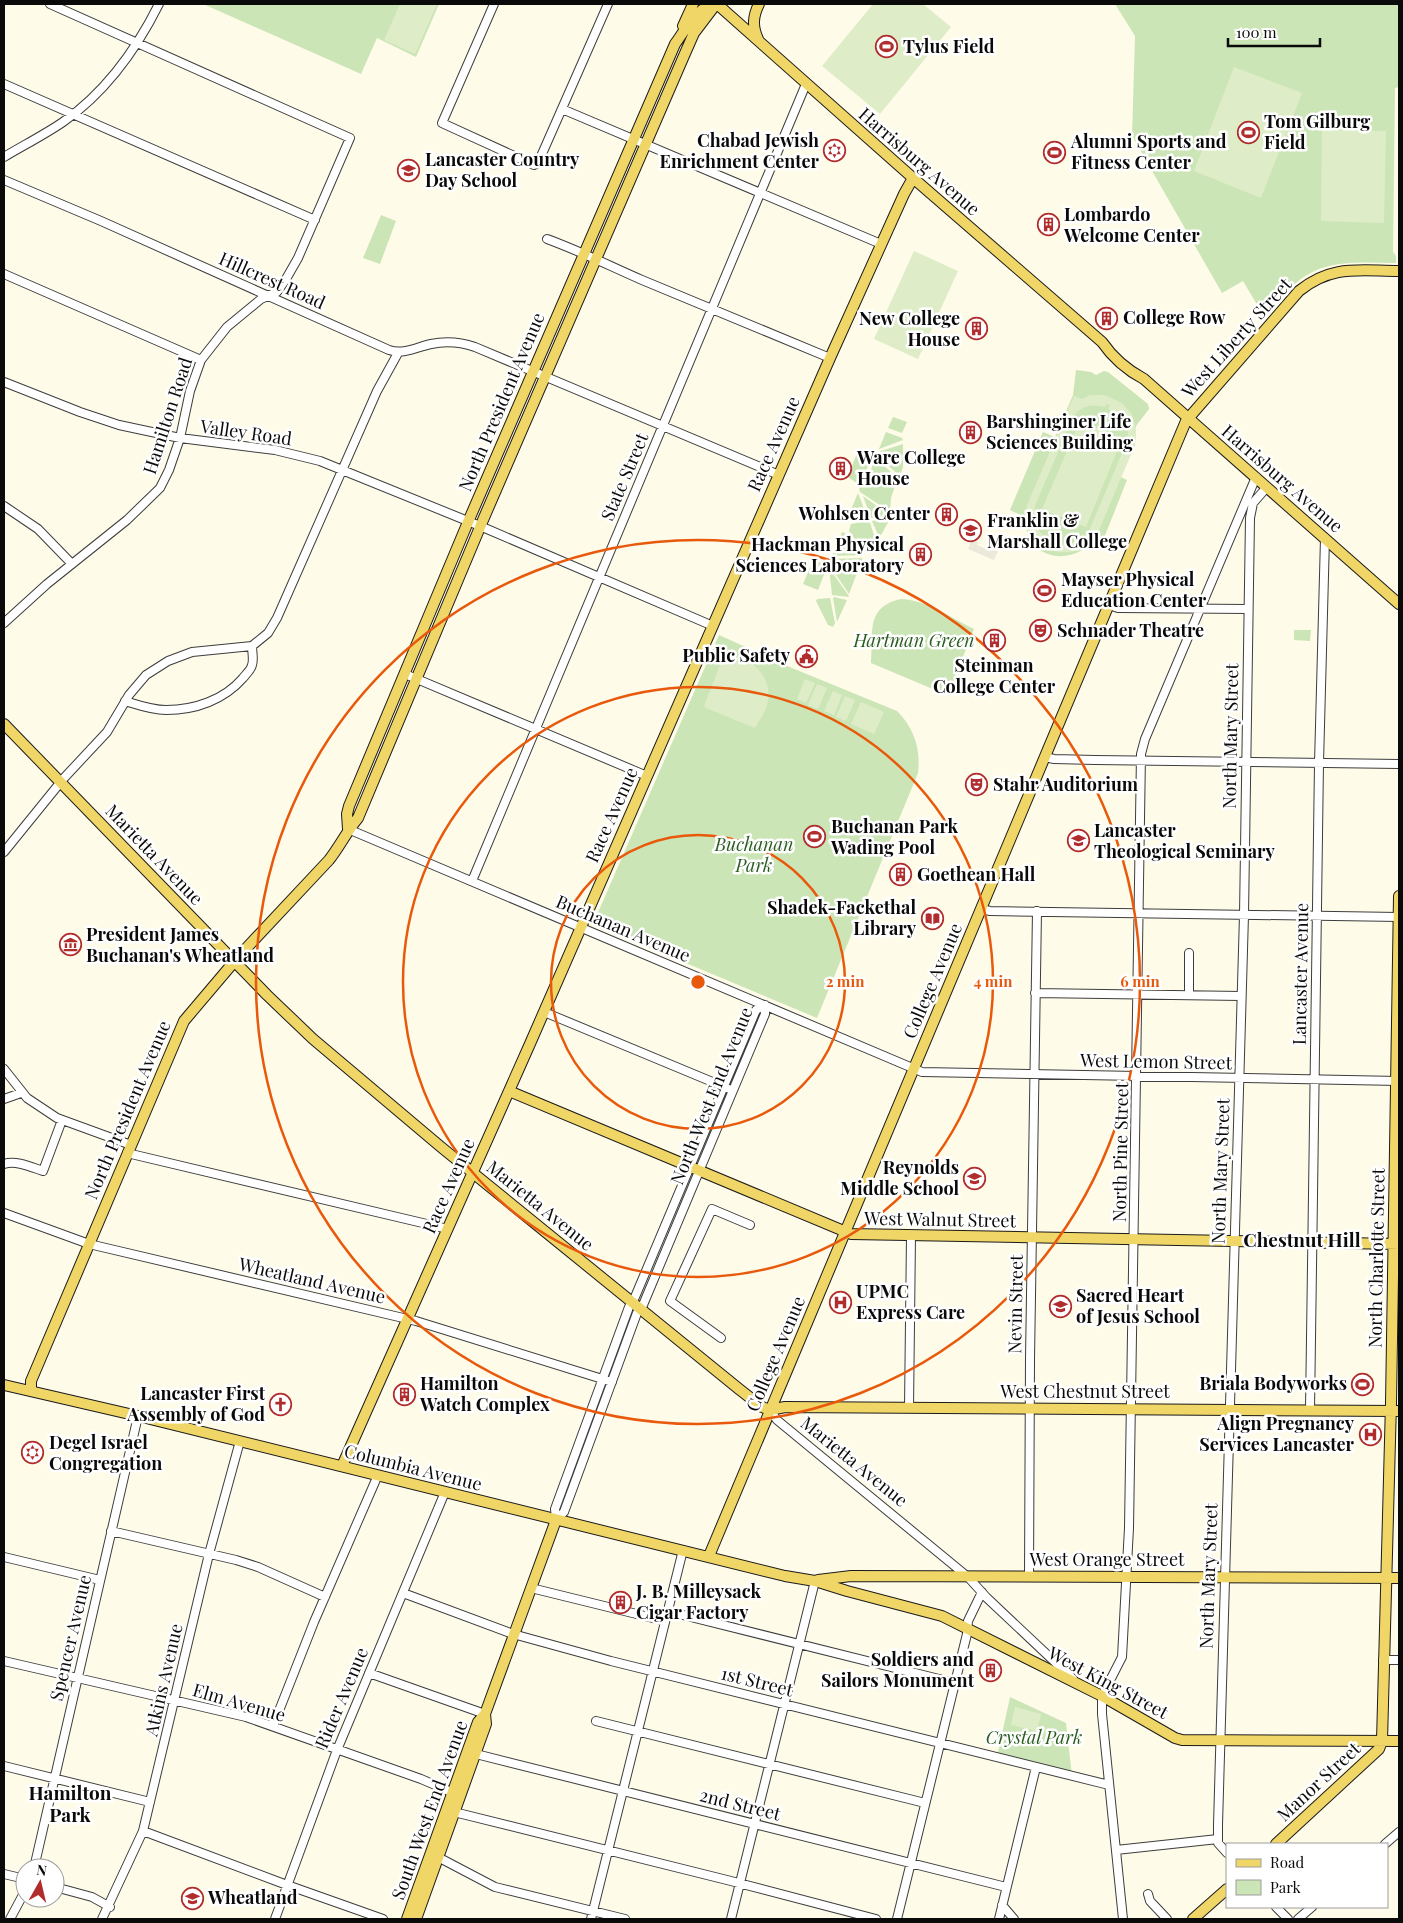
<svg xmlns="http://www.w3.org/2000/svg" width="1403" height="1923" viewBox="0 0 1403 1923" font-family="'Playfair Display',serif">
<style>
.green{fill:#cce5b6}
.pitch{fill:#deedc7;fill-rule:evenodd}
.plaza{fill:#ece8da}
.water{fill:#b1d7f2;stroke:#3d88c4}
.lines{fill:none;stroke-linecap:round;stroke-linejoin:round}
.minor-casing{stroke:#3d3d3d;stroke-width:10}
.major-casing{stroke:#1b1b1b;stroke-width:12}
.minor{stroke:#fff;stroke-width:8}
.major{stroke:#f0d567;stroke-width:10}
.ring{fill:none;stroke:#e8590c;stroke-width:2.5}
.labels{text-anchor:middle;stroke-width:5;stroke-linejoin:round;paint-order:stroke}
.poi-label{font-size:18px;font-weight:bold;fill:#0a0a0a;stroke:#fff;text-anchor:start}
.street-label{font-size:18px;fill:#0a0a0a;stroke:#fff}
.park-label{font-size:18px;font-style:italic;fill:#2a5d20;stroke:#fff}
.neighbourhood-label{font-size:19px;font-weight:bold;fill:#0a0a0a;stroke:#fff}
.centre{fill:#e8590c;stroke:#fff;stroke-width:2.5}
.ring-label{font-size:15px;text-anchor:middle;font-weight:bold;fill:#e8590c;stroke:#fff;stroke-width:5;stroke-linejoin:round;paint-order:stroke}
</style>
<rect width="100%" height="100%" fill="#fefbe9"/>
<path class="green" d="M203,4H439L416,57L377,38L361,74Z
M1115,4H1399V87L1395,88L1393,252L1396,256V263C1360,263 1325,258 1296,283C1284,293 1275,306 1265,318L1243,281L1222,293L1132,136L1135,36Z
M381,215L396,221L380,264L363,258Z
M1076,370L1091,372L1096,375L1104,371L1108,372L1148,404L1149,409L1136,426L1135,445L1121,477L1127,480L1104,538L1098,536C1084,555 1055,565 1035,546C1028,538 1025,526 1023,516L1010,510L1043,432L1055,437L1073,395Z
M893,417L907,422L902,433L888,428Z
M886,432L902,438L903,440L879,449Z
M903,444V467L900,476L876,455L881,451Z
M857,453L863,456L860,462L868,466L863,479L858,484L848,477Z
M875,458L899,479L898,480L866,484Z
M896,483L891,498L890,512L860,492L859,489L860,486Z
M858,493L868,519L853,521L847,519Z
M863,496L888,514L889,515L871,518Z
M891,517L880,537H879L872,521Z
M867,521L870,523L875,538L867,553L864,552L849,531L851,524Z
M842,532L849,535L863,555L832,556Z
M862,558V560L849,594L828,563L830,559Z
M819,562L824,564L825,572L818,590L803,584L812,563L818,564Z
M829,568L849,596L848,597L832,595Z
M834,597L847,600L837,622L833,598Z
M830,598L835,623L833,627L828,625L816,601L817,599Z
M901,599C924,599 953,619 974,629L950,690L940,692L871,663C874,635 864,607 901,599Z
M1294,630H1311L1310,641L1294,640Z
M719,635L792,668L897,711C914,728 921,749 918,773L817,1018L593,924Z
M1010,1697L1066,1723L1072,1776L997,1757Z"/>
<path class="pitch" d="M400,4H437L415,54L384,40Z
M873,4H923L951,27L880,114L822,66Z
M1234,67L1302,93L1261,198L1194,171Z
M1322,130L1386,131L1384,223L1321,221Z
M914,251L958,271L918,359L874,339Z
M1090,395H1104L1122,403L1132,414L1136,429V440L1133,449L1100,528C1079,571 1018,553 1027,505L1074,396L1082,399ZM1107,404L1110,405L1108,409L1118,415L1126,423L1128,429V439L1089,531C1067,559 1025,537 1036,503L1074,415C1083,405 1093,404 1105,407Z
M1080,421L1122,439L1086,527L1042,509Z
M724,655C748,656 772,673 768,700C767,711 760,719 755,728L706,708L704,706Z
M805,679L815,683L806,703L797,699Z
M817,684L827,688L818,709L808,705Z
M833,691L842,695L834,715L824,711Z
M845,696L855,700L846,721L836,717Z
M861,702L884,712L874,734L851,724Z
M1015,1707L1041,1714L1037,1731L1011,1725Z"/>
<path class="plaza" d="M972,540L978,542L977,545L990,551L992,548L998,551L994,560L968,549Z"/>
<path class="water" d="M811,828L825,833L819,847L805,841Z"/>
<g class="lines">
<defs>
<path id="minor" d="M494,4L442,123L534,165L538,163L608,4
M4,84L315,220
M562,109L881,244
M4,157C24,145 44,135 63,122C106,92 136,50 159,4
M4,180L101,221L389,350C403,355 417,347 431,344C446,341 460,342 475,347L779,475
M547,239C580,251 610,266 642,280C705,306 768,332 830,358
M4,274L201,360
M4,382L80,412L119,425L180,438L275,450L320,461L480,526L713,626
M4,506L38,529L72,564
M1109,605L1118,608L1248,609
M4,623L47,584L127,520L160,488L169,470L180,438L190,391L201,360L227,327L261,299L277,292L286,279L298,258L350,138L50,4
M405,674L647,776
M125,701C138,705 152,710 166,710C195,710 224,700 243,678C246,674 251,670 252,665C254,660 252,652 252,646
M1045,757L1054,759L1095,760L1399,764
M348,829L922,1072L1399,1081
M4,852L64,778L107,732L129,695L146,675L168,661L192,652L252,646L268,633L277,618L377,391L398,353
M472,881L806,84
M981,909L990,911L1399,917
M1035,993L1241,996
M1189,995V953
M544,1012L727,1088
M4,1069L27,1098L57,1118L131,1145
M4,1099L21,1093
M127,1153L448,1229
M4,1164C16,1160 31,1167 43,1171L62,1120
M4,1213L89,1244L416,1321L612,1382
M721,1338L670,1301L712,1209L750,1225
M909,1408L911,1236
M770,1410L777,1420L968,1577L987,1598L1073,1679
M1310,1410L1319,763L1325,538
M556,1520L555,1509L629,1307L635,1297L756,1010L765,1005
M556,1520L564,1512L637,1313L643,1305L765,1014V1005
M111,1531L236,1560L258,1567L325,1597
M4,1557L100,1580
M1029,1577L1030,1359L1037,911
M531,1588L665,1621
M403,1593L513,1634L611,1661L1109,1785
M667,1611L955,1683
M1383,1660H1399
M4,1661L246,1717L421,1779L456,1794
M369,1673L485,1714
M596,1721L925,1803
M273,1726L314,1622L378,1475
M472,1753L1006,1887
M4,1766L150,1802
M454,1812L727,1880L876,1919
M143,1831L287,1885L383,1919
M1385,1844L1399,1832
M1116,1850L1218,1839
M1227,1853L1218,1843V1825L1244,915L1250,518L1253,503L1267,487
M434,1855L495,1887L625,1919
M34,1868L138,1416
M4,1874L25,1879
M55,1887L92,1897L110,1907
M1148,1894L1150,1901L1167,1919
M1002,1905L1014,1919
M1276,1907L1288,1919
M10,1919L25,1891
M102,1919L143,1831L209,1554L240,1441
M275,1919L337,1750L445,1492
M591,1919L683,1550
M731,1919L815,1581
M897,1919L967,1634L968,1621L982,1592
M999,1919L1036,1767
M1123,1919L1102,1714V1696L1122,1657L1129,1528L1141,754L1145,739L1256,477
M1298,1919L1312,1907"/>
<path id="major" d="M717,4L913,178L1102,342C1113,358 1127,370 1144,379L1399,604
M683,26L693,4
M758,39C752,26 753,16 759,4
M4,724L267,995L313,1039L441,1147L739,1389L762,1407L770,1410
M348,829L347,814L349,806L468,522L675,44C685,30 695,11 711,5
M509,1091L851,1234L1399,1244
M4,1385L138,1416L785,1576L815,1581L847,1591L942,1616L1102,1696L1175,1738L1182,1740L1399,1741
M31,1391V1381L184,1021L239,956L329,860C340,846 347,831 358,818L483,520L683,58L694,33L716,4
M770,1410L785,1407L1399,1411
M342,1466L529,1046L830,358L904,194L913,178
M709,1556L1186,421L1299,291C1332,264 1360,271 1399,271
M818,1580L851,1576L1399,1578
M1276,1844L1379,1749L1382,1741L1391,1403L1399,896
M407,1919L478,1722L485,1714L556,1520
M416,1919L486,1724L485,1714
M1193,1919L1227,1889"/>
</defs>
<use href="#minor" class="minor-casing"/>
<use href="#major" class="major-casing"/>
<use href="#minor" class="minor"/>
<use href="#major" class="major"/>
</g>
<g class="ring">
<circle cx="698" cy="982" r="147"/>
<circle cx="698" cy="982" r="295"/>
<circle cx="698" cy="982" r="442"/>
</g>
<defs>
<symbol id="stadium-ring" viewBox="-11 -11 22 22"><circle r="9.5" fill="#fff" stroke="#b12c2c" stroke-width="1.5"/><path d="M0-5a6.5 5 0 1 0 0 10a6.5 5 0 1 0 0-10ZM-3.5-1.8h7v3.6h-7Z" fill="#b12c2c"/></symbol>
<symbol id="synagogue-ring" viewBox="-11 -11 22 22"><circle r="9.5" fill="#fff" stroke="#b12c2c" stroke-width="1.5"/><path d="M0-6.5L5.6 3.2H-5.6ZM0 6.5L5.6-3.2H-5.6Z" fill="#b12c2c"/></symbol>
<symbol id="school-ring" viewBox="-11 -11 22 22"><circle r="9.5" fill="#fff" stroke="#b12c2c" stroke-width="1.5"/><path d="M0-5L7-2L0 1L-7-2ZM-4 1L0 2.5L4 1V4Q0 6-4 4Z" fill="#b12c2c"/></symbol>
<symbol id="building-ring" viewBox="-11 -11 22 22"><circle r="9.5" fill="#fff" stroke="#b12c2c" stroke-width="1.5"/><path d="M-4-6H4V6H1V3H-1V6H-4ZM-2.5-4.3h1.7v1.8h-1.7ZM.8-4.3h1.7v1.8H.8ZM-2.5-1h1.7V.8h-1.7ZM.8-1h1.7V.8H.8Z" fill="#b12c2c"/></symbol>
<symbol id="university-ring" viewBox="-11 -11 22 22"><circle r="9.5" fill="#fff" stroke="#b12c2c" stroke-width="1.5"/><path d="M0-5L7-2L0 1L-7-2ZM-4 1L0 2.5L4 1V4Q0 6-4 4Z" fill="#b12c2c"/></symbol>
<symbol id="theatre-ring" viewBox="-11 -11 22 22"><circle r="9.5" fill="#fff" stroke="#b12c2c" stroke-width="1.5"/><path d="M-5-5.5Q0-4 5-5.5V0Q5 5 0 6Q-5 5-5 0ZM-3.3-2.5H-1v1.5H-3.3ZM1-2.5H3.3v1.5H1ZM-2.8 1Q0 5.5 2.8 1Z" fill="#b12c2c"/></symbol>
<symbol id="civic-ring" viewBox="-11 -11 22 22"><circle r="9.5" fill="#fff" stroke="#b12c2c" stroke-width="1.5"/><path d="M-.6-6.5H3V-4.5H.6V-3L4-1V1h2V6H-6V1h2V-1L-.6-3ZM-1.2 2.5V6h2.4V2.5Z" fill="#b12c2c"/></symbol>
<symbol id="library-ring" viewBox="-11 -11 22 22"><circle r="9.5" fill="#fff" stroke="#b12c2c" stroke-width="1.5"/><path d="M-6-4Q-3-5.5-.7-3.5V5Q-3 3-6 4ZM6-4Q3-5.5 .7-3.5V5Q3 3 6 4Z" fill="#b12c2c"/></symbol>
<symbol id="museum-ring" viewBox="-11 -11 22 22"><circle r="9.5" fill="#fff" stroke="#b12c2c" stroke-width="1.5"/><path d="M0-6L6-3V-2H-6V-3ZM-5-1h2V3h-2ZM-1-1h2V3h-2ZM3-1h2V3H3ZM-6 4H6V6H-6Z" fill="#b12c2c"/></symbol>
<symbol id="hospital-ring" viewBox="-11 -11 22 22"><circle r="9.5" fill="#fff" stroke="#b12c2c" stroke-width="1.5"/><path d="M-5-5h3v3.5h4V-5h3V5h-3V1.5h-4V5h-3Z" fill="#b12c2c"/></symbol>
<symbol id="church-ring" viewBox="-11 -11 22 22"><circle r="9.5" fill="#fff" stroke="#b12c2c" stroke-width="1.5"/><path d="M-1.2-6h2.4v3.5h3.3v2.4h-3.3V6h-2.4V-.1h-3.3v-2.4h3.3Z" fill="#b12c2c"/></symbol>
</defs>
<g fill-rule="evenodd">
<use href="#stadium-ring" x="874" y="34" width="25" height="25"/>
<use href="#stadium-ring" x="1236" y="120" width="25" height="25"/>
<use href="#synagogue-ring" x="822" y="138" width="25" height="25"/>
<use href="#stadium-ring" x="1042" y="140" width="25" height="25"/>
<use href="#school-ring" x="396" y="158" width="25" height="25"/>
<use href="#building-ring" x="1036" y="212" width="25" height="25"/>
<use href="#building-ring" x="1094" y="306" width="25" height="25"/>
<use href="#building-ring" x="964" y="316" width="25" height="25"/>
<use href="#building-ring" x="958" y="420" width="25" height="25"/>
<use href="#building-ring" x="828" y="456" width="25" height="25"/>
<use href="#building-ring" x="934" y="502" width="25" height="25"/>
<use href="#university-ring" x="958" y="518" width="25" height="25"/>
<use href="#building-ring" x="908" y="542" width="25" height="25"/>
<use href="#stadium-ring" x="1032" y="578" width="25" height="25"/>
<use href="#theatre-ring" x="1028" y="618" width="25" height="25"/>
<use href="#building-ring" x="982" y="628" width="25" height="25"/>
<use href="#civic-ring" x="794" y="644" width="25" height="25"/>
<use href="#theatre-ring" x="964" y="772" width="25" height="25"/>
<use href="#stadium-ring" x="802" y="824" width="25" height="25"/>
<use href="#university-ring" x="1066" y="828" width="25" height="25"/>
<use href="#building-ring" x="888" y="862" width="25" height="25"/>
<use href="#library-ring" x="920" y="906" width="25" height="25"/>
<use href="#museum-ring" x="58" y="932" width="25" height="25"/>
<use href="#school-ring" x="962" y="1166" width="25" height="25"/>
<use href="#hospital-ring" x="828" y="1290" width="25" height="25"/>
<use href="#school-ring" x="1048" y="1294" width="25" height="25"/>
<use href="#stadium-ring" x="1350" y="1372" width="25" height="25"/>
<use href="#building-ring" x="392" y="1382" width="25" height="25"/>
<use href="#church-ring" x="268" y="1392" width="25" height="25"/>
<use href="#hospital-ring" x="1358" y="1422" width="25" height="25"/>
<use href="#synagogue-ring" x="20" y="1440" width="25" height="25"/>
<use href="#building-ring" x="608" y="1590" width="25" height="25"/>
<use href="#building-ring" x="978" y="1658" width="25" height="25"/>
<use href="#school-ring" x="180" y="1886" width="25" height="25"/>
</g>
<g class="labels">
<g class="poi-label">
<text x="903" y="53">Tylus Field</text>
<text x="1264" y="128">Tom Gilburg<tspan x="1264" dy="21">Field</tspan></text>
<text x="819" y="147" text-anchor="end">Chabad Jewish<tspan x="819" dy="21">Enrichment Center</tspan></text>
<text x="1071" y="148">Alumni Sports and<tspan x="1071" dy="21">Fitness Center</tspan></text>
<text x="425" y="166">Lancaster Country<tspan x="425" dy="21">Day School</tspan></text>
<text x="1064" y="221">Lombardo<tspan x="1064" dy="21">Welcome Center</tspan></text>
<text x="1123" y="324">College Row</text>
<text x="960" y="325" text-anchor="end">New College<tspan x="960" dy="21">House</tspan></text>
<text x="986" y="428">Barshinginer Life<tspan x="986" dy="21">Sciences Building</tspan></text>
<text x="857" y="464">Ware College<tspan x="857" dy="21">House</tspan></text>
<text x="930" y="520" text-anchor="end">Wohlsen Center</text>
<text x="987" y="527">Franklin &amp;<tspan x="987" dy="21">Marshall College</tspan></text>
<text x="904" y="551" text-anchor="end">Hackman Physical<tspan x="904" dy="21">Sciences Laboratory</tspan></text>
<text x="1061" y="586">Mayser Physical<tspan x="1061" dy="21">Education Center</tspan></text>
<text x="1057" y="637">Schnader Theatre</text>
<text x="790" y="662" text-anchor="end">Public Safety</text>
<text x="994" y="672" text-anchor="middle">Steinman<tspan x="994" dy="21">College Center</tspan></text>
<text x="993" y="791">Stahr Auditorium</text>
<text x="831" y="833">Buchanan Park<tspan x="831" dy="21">Wading Pool</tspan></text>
<text x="1094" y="837">Lancaster<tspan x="1094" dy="21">Theological Seminary</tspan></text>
<text x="917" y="881">Goethean Hall</text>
<text x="916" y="914" text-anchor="end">Shadek-Fackethal<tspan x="916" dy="21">Library</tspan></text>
<text x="86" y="941">President James<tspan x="86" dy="21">Buchanan's Wheatland</tspan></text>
<text x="959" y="1174" text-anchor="end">Reynolds<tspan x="959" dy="21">Middle School</tspan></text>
<text x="856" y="1298">UPMC<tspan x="856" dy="21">Express Care</tspan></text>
<text x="1076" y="1302">Sacred Heart<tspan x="1076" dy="21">of Jesus School</tspan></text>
<text x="420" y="1390">Hamilton<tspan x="420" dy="21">Watch Complex</tspan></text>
<text x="1347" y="1390" text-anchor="end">Briala Bodyworks</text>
<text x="265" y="1400" text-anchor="end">Lancaster First<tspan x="265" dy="21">Assembly of God</tspan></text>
<text x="1354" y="1430" text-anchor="end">Align Pregnancy<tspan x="1354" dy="21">Services Lancaster</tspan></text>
<text x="49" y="1449">Degel Israel<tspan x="49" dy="21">Congregation</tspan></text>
<text x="636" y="1598">J. B. Milleysack<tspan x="636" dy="21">Cigar Factory</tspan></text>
<text x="974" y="1666" text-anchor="end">Soldiers and<tspan x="974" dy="21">Sailors Monument</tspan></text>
<text x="208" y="1904">Wheatland</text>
</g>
<g class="street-label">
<text transform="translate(919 162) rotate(41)" y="6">Harrisburg Avenue</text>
<text transform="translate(272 281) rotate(24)" y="6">Hillcrest Road</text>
<text transform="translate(1237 338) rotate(-48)" y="6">West Liberty Street</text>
<text transform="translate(502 402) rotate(-67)" y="6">North President Avenue</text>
<text transform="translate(168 416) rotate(-72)" y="6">Hamilton Road</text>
<text transform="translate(246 433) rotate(8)" y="6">Valley Road</text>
<text transform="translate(774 444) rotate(-66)" y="6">Race Avenue</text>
<text transform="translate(625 477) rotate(-67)" y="6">State Street</text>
<text transform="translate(1282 479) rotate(41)" y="6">Harrisburg Avenue</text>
<text transform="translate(1231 736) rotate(-89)" y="6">North Mary Street</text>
<text transform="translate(612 815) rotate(-66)" y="6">Race Avenue</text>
<text transform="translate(154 855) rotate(46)" y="6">Marietta Avenue</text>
<text transform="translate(623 929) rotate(23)" y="6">Buchanan Avenue</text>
<text transform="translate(1301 974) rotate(-89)" y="6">Lancaster Avenue</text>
<text transform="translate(933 981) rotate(-67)" y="6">College Avenue</text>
<text transform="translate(1156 1062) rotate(1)" y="6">West Lemon Street</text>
<text transform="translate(712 1096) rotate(-68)" y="6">North West End Avenue</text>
<text transform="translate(128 1110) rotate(-67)" y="6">North President Avenue</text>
<text transform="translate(1121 1152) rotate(-89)" y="6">North Pine Street</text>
<text transform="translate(1221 1171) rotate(-88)" y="6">North Mary Street</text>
<text transform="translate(449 1186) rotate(-66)" y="6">Race Avenue</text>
<text transform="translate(540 1206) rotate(39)" y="6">Marietta Avenue</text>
<text transform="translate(940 1220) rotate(1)" y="6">West Walnut Street</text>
<text transform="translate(1377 1258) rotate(-89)" y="6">North Charlotte Street</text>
<text transform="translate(312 1281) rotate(13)" y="6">Wheatland Avenue</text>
<text transform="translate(1016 1304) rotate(-89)" y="6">Nevin Street</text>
<text transform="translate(776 1354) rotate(-67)" y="6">College Avenue</text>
<text x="1085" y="1398">West Chestnut Street</text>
<text transform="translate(854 1462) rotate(39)" y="6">Marietta Avenue</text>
<text transform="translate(413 1468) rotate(14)" y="6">Columbia Avenue</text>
<text x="1107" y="1566">West Orange Street</text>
<text transform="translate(1209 1576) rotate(-88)" y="6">North Mary Street</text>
<text transform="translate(71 1638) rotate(-77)" y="6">Spencer Avenue</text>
<text transform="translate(164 1680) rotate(-77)" y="6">Atkins Avenue</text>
<text transform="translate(757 1682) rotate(14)" y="6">1st Street</text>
<text transform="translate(1108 1683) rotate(28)" y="6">West King Street</text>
<text transform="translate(342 1698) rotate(-67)" y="6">Rider Avenue</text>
<text transform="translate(239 1703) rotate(16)" y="6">Elm Avenue</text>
<text transform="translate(1319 1782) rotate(-43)" y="6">Manor Street</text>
<text transform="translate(740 1805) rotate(14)" y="6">2nd Street</text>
<text transform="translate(430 1810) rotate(-70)" y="6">South West End Avenue</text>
</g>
<g class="park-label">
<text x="914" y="647">Hartman Green</text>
<text x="754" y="851">Buchanan<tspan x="754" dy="21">Park</tspan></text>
<text x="1034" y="1744">Crystal Park</text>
</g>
<g class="neighbourhood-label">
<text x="1302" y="1247">Chestnut Hill</text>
<text x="70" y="1800">Hamilton<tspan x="70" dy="22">Park</tspan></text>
</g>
</g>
<circle cx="698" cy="982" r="8" class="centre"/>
<g class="ring-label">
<text x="845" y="987">2 min</text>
<text x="993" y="987">4 min</text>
<text x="1140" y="987">6 min</text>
</g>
<rect width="1403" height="1923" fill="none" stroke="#0a0a0a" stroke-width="10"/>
<rect x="1226" y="1843" width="162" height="65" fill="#ffffff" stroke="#9d9d9d"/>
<rect x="1236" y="1859" width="25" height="8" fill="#f0d567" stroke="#9d9d9d"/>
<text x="1270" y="1868" font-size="15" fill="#0a0a0a">Road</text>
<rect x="1236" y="1880" width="25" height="15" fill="#cce5b6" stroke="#9d9d9d"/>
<text x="1270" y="1893" font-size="15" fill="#0a0a0a">Park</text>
<g transform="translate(40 1883) rotate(8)"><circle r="24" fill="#ffffff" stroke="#9d9d9d"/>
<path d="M0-4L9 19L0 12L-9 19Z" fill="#b12c2c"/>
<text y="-8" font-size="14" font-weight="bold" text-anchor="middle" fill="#0a0a0a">N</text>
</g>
<path d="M1228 38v8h92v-8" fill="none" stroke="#0a0a0a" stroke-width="2.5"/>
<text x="1236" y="38" font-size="15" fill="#0a0a0a" stroke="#ffffff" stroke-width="4" paint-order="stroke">100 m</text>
</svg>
